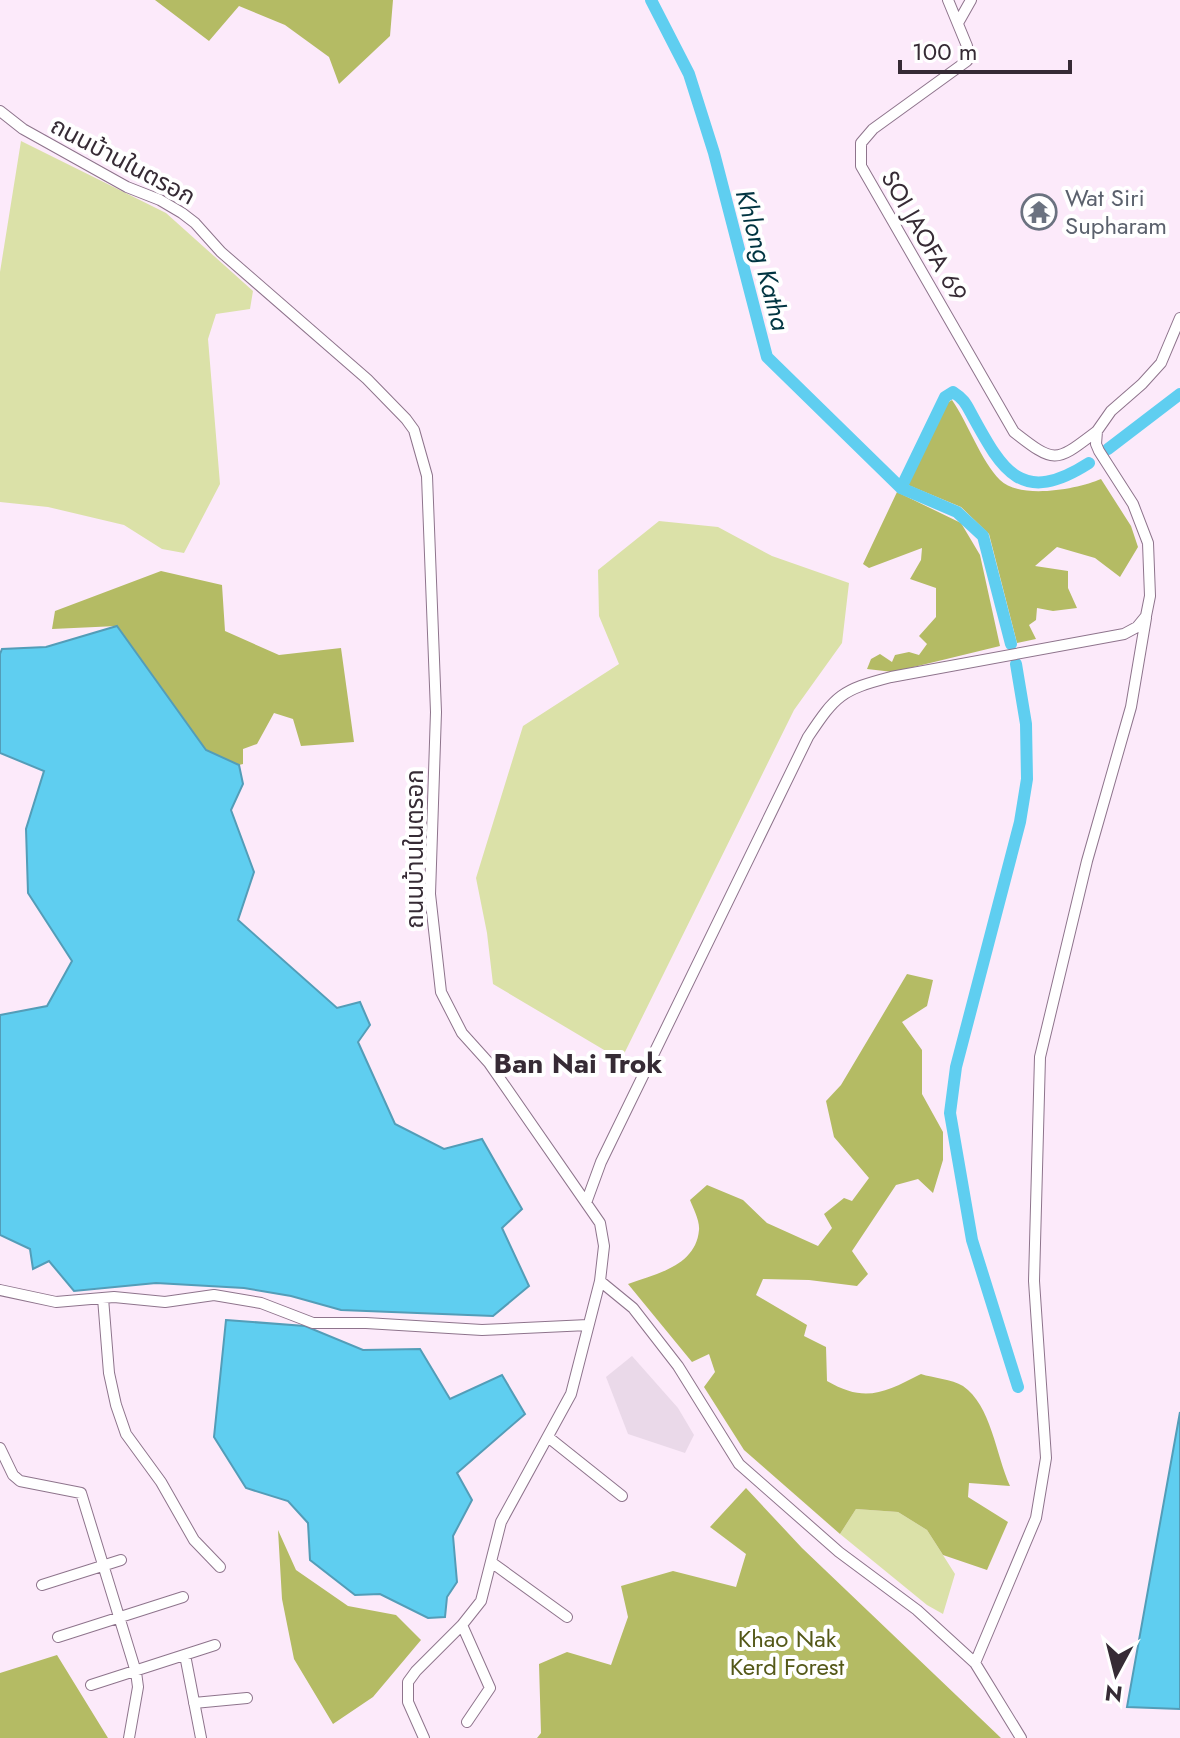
<svg xmlns="http://www.w3.org/2000/svg" width="1180" height="1738" viewBox="0 0 1180 1738" font-family="Jost,'Noto Sans Thai',sans-serif">
<style>
.industrial{fill:#ead9e9}
.green{fill:#dbe1a8}
.forest{fill:#b4bb64}
.water{fill:#5fcef0;stroke:#539db8;stroke-width:2}
.lines{fill:none;stroke-linecap:round;stroke-linejoin:round}
.canal{stroke:#5fcef0;stroke-width:12}
.street-casing{stroke:#8e748c;stroke-width:12}
.street{stroke:#fff;stroke-width:10}
.labels{text-anchor:middle;stroke-width:8;stroke-linejoin:round;paint-order:stroke}
.street-label{font-size:24px;fill:#362b35;stroke:#fff}
.worship-label{font-size:24px;fill:#5b616d;stroke:#fff;text-anchor:start}
.park-label{font-size:24px;fill:#545818;stroke:#fff}
.water-label{font-size:26px;font-style:italic;fill:#003441;stroke:#fff}
.quarter-label{font-size:28px;font-weight:bold;fill:#362b35;stroke:#fff}
</style>
<rect width="100%" height="100%" fill="#fceafa"/>
<path class="industrial" d="M632,1356L678,1408L694,1435L685,1453L628,1434L606,1377Z"/>
<path class="green" d="M21,141L166,213L253,291L250,309L216,314L208,339L220,484L184,553L162,549L124,525L48,507L0,502V272Z
M659,521L718,527L772,556L849,583L842,643L794,710L621,1060L493,984L487,933L476,878L523,726L619,664L599,616L598,570Z
M856,1509L898,1512L927,1530L955,1574L943,1614L927,1605L840,1534Z"/>
<path class="forest" d="M155,0H393L390,36L339,84L329,57L285,25L239,6L209,41Z
M952,400C968,423 981,461 1000,480C1020,500 1078,489 1101,479L1131,526L1138,547L1120,577L1095,558L1057,547L1035,566L1068,571V588L1077,608L1053,611L1037,608L1036,620L1029,625L1036,639L1017,643L989,534L961,507L908,485L947,403Z
M897,492L961,523L980,555L1000,646L893,672L867,669L871,659L880,654L892,662L895,655L909,652L919,655L927,644L919,636L936,617V588L910,579L921,560L922,548L869,568L863,564Z
M161,571L222,585L225,631L279,655L341,648L354,742L301,746L293,719L274,713L257,744L243,749V764L239,765L206,750L117,626L52,629L55,611Z
M907,974L933,980L927,1006L902,1022L922,1050V1094L943,1132V1160L933,1193L918,1179L896,1185L852,1251L868,1274L857,1286L809,1280L763,1279L756,1295L807,1325L804,1336L826,1347L827,1381C865,1403 884,1393 921,1374C933,1378 952,1379 963,1386C991,1405 996,1455 1010,1486L969,1483L968,1497L1008,1522L987,1570L943,1555L927,1530L898,1512L856,1509L840,1534L744,1450L704,1387L715,1372L709,1354L692,1362L628,1284C656,1274 696,1266 699,1230C700,1221 693,1208 690,1200L707,1185L743,1200L767,1223L818,1246L832,1228L824,1214L844,1198L852,1201L869,1178L834,1137L826,1101L841,1085Z
M746,1488L802,1548L1001,1738H537L541,1733L539,1664L567,1652L611,1665L628,1617L621,1586L673,1571L736,1587L746,1554L710,1527Z
M278,1530L296,1570L348,1606L396,1615L421,1640L373,1697L333,1724L294,1659L282,1599Z
M57,1655L108,1738H0V1673Z"/>
<path class="water" d="M117,626L206,750L239,765L243,784L231,810L254,872L238,920L337,1008L360,1002L370,1025L358,1042L395,1124L444,1149L482,1139L522,1209L502,1228L529,1286L493,1316L341,1310L291,1296L244,1288L156,1283L74,1291L49,1261L33,1269L30,1249L0,1235V1015L47,1006L72,961L28,893L26,829L44,771L0,753V654L2,649L46,647Z
M226,1320L305,1326L363,1350L420,1349L450,1399L502,1375L525,1414L457,1473L472,1500L453,1536L457,1582L447,1597L445,1617L428,1618L380,1594L355,1595L310,1560L308,1523L288,1501L246,1488L214,1437Z
M1180,1412V1709L1127,1707Z"/>
<g class="lines">
<path class="canal" d="M651,0L689,74L714,153L767,357L901,488L957,512L983,536L1011,644
M1108,449L1180,394
M901,488L945,397L953,392C964,399 966,404 972,415C1003,472 1022,506 1089,463
M1016,664L1026,724L1027,779L1020,822L956,1067L950,1113L972,1240L1018,1387"/>
<defs>
<path id="street" d="M948,0L967,46V61L873,129L861,143V166L1014,432C1056,465 1056,462 1097,431
M958,23L971,0
M0,111L23,129L127,187L160,200L182,213L195,223L221,252L367,379L406,419L414,430L427,476L436,712L430,894L441,992L462,1033L489,1063L600,1223L604,1246L600,1281L571,1394L501,1522L481,1601L462,1625L416,1671L408,1682V1702L424,1738
M586,1203L601,1162L808,737C836,695 841,690 891,677L1124,634L1137,627L1146,616L1150,596L1148,543L1133,504L1099,451L1096,444L1097,431L1111,411L1142,384L1161,363L1180,318
M600,1281L633,1308L678,1366L739,1464L839,1552L917,1610L975,1663L1021,1738
M0,1290L56,1302L114,1297L165,1302L214,1295L261,1303L313,1323H366L482,1330L588,1325
M103,1298L109,1373L116,1405L126,1434L161,1482L194,1540L220,1567
M548,1437L622,1496
M0,1448L13,1475L20,1481L81,1493L136,1672L138,1687L129,1738
M491,1562L567,1617
M42,1585L121,1560
M462,1625L490,1688L467,1722
M58,1637L183,1597
M185,1655L201,1738
M975,1663L1036,1518L1046,1458L1034,1281L1040,1057L1087,861L1131,707L1146,618
M91,1685L215,1645
M194,1703L247,1698"/>
</defs>
<use href="#street" class="street-casing"/>
<use href="#street" class="street"/>
</g>
<defs>
<symbol id="temple-ring" viewBox="-11 -11 22 22"><circle r="9.5" fill="#fff" stroke="#6b7280" stroke-width="1.5"/><path d="M0-6L5-2H3V0L6.5 2.5H4V6H1.5V3h-3V6H-4V2.5H-6.5L-3 0V-2H-5Z" fill="#6b7280"/></symbol>
</defs>
<g fill-rule="evenodd">
<use href="#temple-ring" x="1019" y="192" width="40" height="40"/>
</g>
<g class="labels">
<g class="street-label">
<text transform="translate(123 161) rotate(28)" y="8">ถนนบ้านในตรอก</text>
<text transform="translate(924 236) rotate(60)" y="8">SOI JAOFA 69</text>
<text transform="translate(415 849) rotate(-90)" y="8">ถนนบ้านในตรอก</text>
</g>
<g class="worship-label">
<text x="1065" y="206">Wat Siri<tspan x="1065" dy="28">Supharam</tspan></text>
</g>
<g class="park-label">
<text x="787" y="1647">Khao Nak<tspan x="787" dy="28">Kerd Forest</tspan></text>
</g>
<g class="water-label">
<text transform="translate(763 260) rotate(75)" y="9">Khlong Katha</text>
</g>
<g class="quarter-label">
<text x="578" y="1073">Ban Nai Trok</text>
</g>
</g>
<g transform="translate(1116 1674) rotate(187)" stroke="#ffffff" stroke-width="6" paint-order="stroke">
<path d="M0-6L14 30L0 20L-14 30Z" fill="#362b35"/>
<text y="-12" font-size="22" font-weight="bold" text-anchor="middle" fill="#362b35">N</text>
</g>
<path d="M900 60v12h170v-12" fill="none" stroke="#362b35" stroke-width="4"/>
<text x="912" y="60" font-size="24" fill="#362b35" stroke="#ffffff" stroke-width="6" paint-order="stroke">100 m</text>
</svg>
